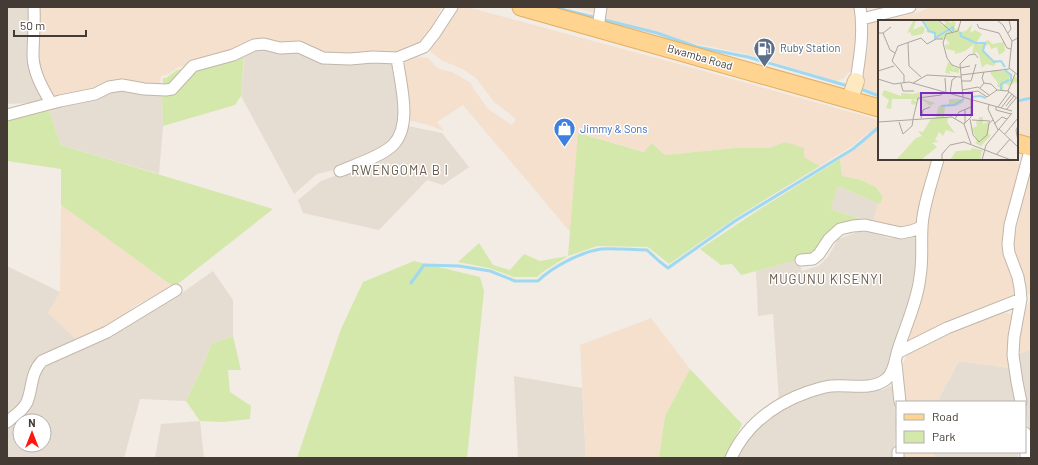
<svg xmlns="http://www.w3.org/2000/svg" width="1038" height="465" viewBox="0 0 1038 465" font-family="Barlow,sans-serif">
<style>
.residential{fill:#e6ddd2;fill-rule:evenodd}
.commercial{fill:#f5e0ce}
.green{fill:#d4e8ac}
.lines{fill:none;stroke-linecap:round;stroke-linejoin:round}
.stream{stroke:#9ed9f1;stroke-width:3}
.street-casing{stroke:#c1b6a9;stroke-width:13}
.secondary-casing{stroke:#d3bb93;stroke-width:18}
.primary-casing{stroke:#e5ad5f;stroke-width:19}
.street{stroke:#fff;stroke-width:11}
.secondary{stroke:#ffe9c1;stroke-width:16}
.primary{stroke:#ffd390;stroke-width:17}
.labels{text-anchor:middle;stroke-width:3;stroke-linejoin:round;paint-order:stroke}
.service-label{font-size:11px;fill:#4e5e75;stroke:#fff;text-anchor:start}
.street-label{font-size:11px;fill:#443c34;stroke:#fff}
.shop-label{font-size:11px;fill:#366cbe;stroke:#fff;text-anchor:start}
.quarter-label{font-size:13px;letter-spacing:1px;fill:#67594b;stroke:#fff}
.inset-river{fill:none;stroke:#9ed9f1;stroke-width:2}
.inset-road{fill:none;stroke:#aca69e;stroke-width:1}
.view{fill:#7b2cbf;fill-opacity:0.15;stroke:#7b2cbf;stroke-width:2}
.inset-edge{fill:none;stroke:#443c34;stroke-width:2}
</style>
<rect width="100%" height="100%" fill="#f2ece4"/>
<path class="residential" d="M7,7H35L50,102L7,104Z
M262,45L302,51L319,60L358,64L375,60H393L402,122L389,146L351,166L317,174L294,194L241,96L245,50Z
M118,90L162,94L163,126L159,174L61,145L47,105Z
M408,126L442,133L469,167L443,185L427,180L379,230L303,213L298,200L321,181L369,163Z
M838,186L878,203L873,223L831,209Z
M857,232H870L889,238H907L920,233L918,273L888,373L884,379L779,401L773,314L758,316L756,271L798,260L802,271L818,266L828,257L838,239Z
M7,266L60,292L49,313L78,341L35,362L23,406L7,418Z
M213,271L233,300V336L211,344L205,361L186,401L140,399L124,458H7V424L27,407L38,365L173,299ZM20,421H44V445H20Z
M1031,350V458L1026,410L1017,354Z
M959,361L1010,368L1015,402H939V398Z
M514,376L582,388L586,458H518Z
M890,386L894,388L896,420L894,458H737L750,435L773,414L803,397L829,390H883Z
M200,421L204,458H155L161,424Z
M935,452H1018V458H934Z"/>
<path class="commercial" d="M34,7H442L423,44L399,54L358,58L280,46L263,40L196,62L177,68L169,74L161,76L159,91L117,87L50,102L40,83Z
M459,7H467L686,66L879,120V159H935L920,222L899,231L873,223L878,203L880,204L883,197L876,187L861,180L842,176L840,159L859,147L868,135L869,132L852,146L820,166L804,157L785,142L770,148H735L665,155L653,143L645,152L579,133L571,233L463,105L437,122L444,131L429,125L407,120L403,62L418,57L428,58L439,69L452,72L471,83L473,88L488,109L512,125L516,119L494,102L476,78L462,69L441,60L431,52L429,48Z
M573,7H857L858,47L853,68L843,79L836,81L746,54L687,42L652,31L601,17V15Z
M930,7H1031V96L1017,99V21H884L919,12Z
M879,21V94L861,87L868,47L867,22Z
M1031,99V141L1017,137V102Z
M942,159H1006L1024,165L1006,229L1017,289L1015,297L905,344L906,334L921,303L926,274L925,223Z
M1031,171V294H1027L1022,273L1015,256L1013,246L1025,190Z
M61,205L174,287L138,304L107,328L78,341L48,313L60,292Z
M1031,301V350L1017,354L1022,315L1029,302Z
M1007,313L1012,315L1008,355L1010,368L959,361L939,398V402H904L903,363L909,351L962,324L993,314Z
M651,318L690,369L665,416L659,458H586L580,345Z
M902,452H935L934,458H902Z"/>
<path class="green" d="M244,54L241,96L235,105L163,126L162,92L163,78H166L177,70L214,65Z
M47,105L61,145L273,209L174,287L61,205V169L7,161V112Z
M578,133L644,152L652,143L665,155L735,148H770L785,142L804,148V157L820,166L740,215L669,264L648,247L597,246L568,256L544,271L537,277H514L489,268L458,262L479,243L493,265L510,270L524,254L540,261L568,256Z
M840,159L842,176L861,180L876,187L883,197L880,204L838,186L831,209L873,223L834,235L825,249L798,260L741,275L732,264L721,265L700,249L760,209Z
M414,261L480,277L484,291L467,458H297L341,329L363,282Z
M233,336L241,370H228L230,392L251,406L250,419L223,422L200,421L186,401L205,361L211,344Z
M690,369L742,424L725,458H659L665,416Z"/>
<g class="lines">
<path class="stream" d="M553,7L657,33L697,47L748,57L848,86
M858,88L879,96
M1017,101L1031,98
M411,283L424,265L459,266L490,271L515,281H538C552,267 581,252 601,249C616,248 632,250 647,250L659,261L668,268L735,221L853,149L879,127"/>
<defs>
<path id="street" d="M34,7C35,24 33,40 33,57C34,74 43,89 51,103
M862,19L910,7
M598,28L601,7
M856,81C860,56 864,32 860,7
M7,115L60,101L95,94L109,87L122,85L144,89L166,90L172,89L193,66L233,55L254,45L264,44L280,48L299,47L323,58L350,59L373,57L397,58L424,47L435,33L452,7
M340,171C355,165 382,156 393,145C413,125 400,82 397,58
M801,260L813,259L819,254L829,239L840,229L853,226L865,225L901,233L911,231L922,227
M897,353C905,327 917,303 920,277C923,260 921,244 922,228C922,208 933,179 938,159
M896,364L900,402
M1021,402L1017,382L1013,355L1014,337L1021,299L1020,288L1018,277L1009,253L1008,244L1010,225L1031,147
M7,422C14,416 23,411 27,402C33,387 30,374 42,361L107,332L176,290
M1025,433L1026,458
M731,458C746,425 774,404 808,392C815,390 823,387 831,386C848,384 870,391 885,380C893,375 895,362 897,353L947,328L1021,299
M898,458V452"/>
<path id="secondary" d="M850,99L856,81"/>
<path id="primary" d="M521,7L879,108
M1017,143L1031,147"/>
</defs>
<use href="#street" class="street-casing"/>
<use href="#secondary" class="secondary-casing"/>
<use href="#primary" class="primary-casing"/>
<use href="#street" class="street"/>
<use href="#secondary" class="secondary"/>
<use href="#primary" class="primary"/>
</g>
<defs>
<symbol id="fuel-pin" viewBox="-11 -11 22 30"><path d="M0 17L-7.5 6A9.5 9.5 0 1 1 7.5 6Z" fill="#5c6f8a" stroke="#fff"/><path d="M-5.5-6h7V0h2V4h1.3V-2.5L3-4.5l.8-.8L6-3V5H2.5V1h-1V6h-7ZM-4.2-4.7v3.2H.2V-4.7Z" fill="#fff"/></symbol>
<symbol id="shop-pin" viewBox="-11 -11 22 30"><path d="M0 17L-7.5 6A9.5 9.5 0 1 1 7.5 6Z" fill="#3f7fe0" stroke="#fff"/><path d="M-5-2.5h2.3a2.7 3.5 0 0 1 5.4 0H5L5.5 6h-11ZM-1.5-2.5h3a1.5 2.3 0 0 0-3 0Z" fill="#fff"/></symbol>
</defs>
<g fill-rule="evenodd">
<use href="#fuel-pin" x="752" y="36" width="25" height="34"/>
<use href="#shop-pin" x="552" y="116" width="25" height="34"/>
</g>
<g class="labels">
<g class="service-label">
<text x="780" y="52">Ruby Station</text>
</g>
<g class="street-label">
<text transform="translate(700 57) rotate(16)" y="4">Bwamba Road</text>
</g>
<g class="shop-label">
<text x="580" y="133">Jimmy &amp; Sons</text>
</g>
<g class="quarter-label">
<text x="400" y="175">RWENGOMA B I</text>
<text x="826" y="284">MUGUNU KISENYI</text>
</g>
</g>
<g transform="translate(878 20)">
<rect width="140" height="140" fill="#f2ece4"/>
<path d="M44,0L60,1L65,6L68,3L65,0H71L72,3L75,1L78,3L76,7L79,10L80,7L82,12L88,11L94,4L92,13L97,10L104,14L98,23L102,25L110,20L114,24L126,22L127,31L121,35L119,27L113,29L111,24L105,27V31L113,40L124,41L128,51L134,54L131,58L134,61L138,60L135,61L136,57L140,58V64L137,62L133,65L134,61L131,66L126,63L125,71L122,70L124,69L119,66L120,63L112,53L115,50L128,51L122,41H119L116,46L108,44L104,48L101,35L99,32L94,34L96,24L87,31L77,34V31L68,29L67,25L72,24L67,18L68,14L65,19H57L56,14L48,12L50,7ZM35,1H38L35,10L44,6L47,8L45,14L34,16L32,12L29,13ZM70,42L76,46L74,51L77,47L81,49V53L71,51L73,54L67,53ZM6,70L23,76V73L35,74L42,72L43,78L57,83L52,86L46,81L35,79L39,83L36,85L33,84L34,79H14L13,89L8,88L7,91L11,80L4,75ZM71,79H81L86,82L79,86H67L66,97L70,98L69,102L77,113L68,110L65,116L61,112L57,120L61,121L54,123L59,127L43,140H18L38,118L44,116L40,111L45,112L53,99L57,98L61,86L71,85ZM101,97H105V104L112,101L110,114L113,115L103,126L97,123L99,121L94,108L99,106L98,101H101ZM94,128L104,130L102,140H72L78,131L93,130Z" fill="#d4e8ac"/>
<path class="inset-river" d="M44,0L51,11L57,13V18L75,7V11M82,12L83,16L98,23H107L105,31L116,42L123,41L127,47M127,50L133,55V61M123,70V64L131,60M93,77L102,76L108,78M63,86L76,85L86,79"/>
<path class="inset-road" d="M60,0L75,13M83,0L80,11L68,14L65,23L69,38L74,45L82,48L92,46M119,0L125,5L134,21L140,18M99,4L101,8L121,13L129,28L133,29M0,13H5L13,7M5,13L12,30L17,33M130,13L133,9L131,0M134,21L131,48L140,55M30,23L31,46L43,57M0,51L16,46M137,54L130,71L140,79M83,55L131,49M67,58L68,73M0,59L16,64L31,62L134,91M84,61H93L98,44M26,63V55L14,41L20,26L43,18L49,24L58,19H65M35,63L49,55L83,57M106,63L113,64L119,70M23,64L25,71H36M102,68L106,63L104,58L106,52M84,70L100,67L111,75M85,73L100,71L109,77L119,70L130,71M72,74L74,60L78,57M85,77L82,44L91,35L97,34L100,38M111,85L110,89L120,110M128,86L136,76M118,87V90L133,94M120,87L131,72M123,88L134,74M87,90V103M128,90L138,78M43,98L45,90L52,87M35,99L40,78L63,75L66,72M77,99L81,92L93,87M92,99L95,115L101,122L109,115L111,103L115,100M94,100L112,101M0,102L74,97L86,104L93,124M21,102L25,114L34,106L35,100M86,104L93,97V80M116,104L124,97L129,99M140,106L138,110L140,121M121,109L140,127M127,114L140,98M118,135L132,119M64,140V134L72,125L86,122L133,140M104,140L108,125L134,93"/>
<path class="view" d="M43,73H94V95H43Z"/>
<rect width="140" height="140" class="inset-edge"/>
</g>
<rect width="1038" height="465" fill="none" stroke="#443c34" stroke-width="16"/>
<rect x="896" y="401" width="130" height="52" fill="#ffffff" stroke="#b4b1ae"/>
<rect x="904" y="414" width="20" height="6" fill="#ffd390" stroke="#b4b1ae"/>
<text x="932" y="421" font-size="12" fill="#443c34">Road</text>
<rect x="904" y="431" width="20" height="12" fill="#d4e8ac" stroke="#b4b1ae"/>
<text x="932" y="441" font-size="12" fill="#443c34">Park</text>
<g transform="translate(32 433)"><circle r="19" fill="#ffffff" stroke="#b4b1ae"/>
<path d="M0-3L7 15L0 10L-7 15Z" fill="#fd1810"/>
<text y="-6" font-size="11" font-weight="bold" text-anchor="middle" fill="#443c34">N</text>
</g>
<path d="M14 30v6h72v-6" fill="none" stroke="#443c34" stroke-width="2"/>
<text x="20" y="30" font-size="12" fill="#443c34" stroke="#ffffff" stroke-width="3" paint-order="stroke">50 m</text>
</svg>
